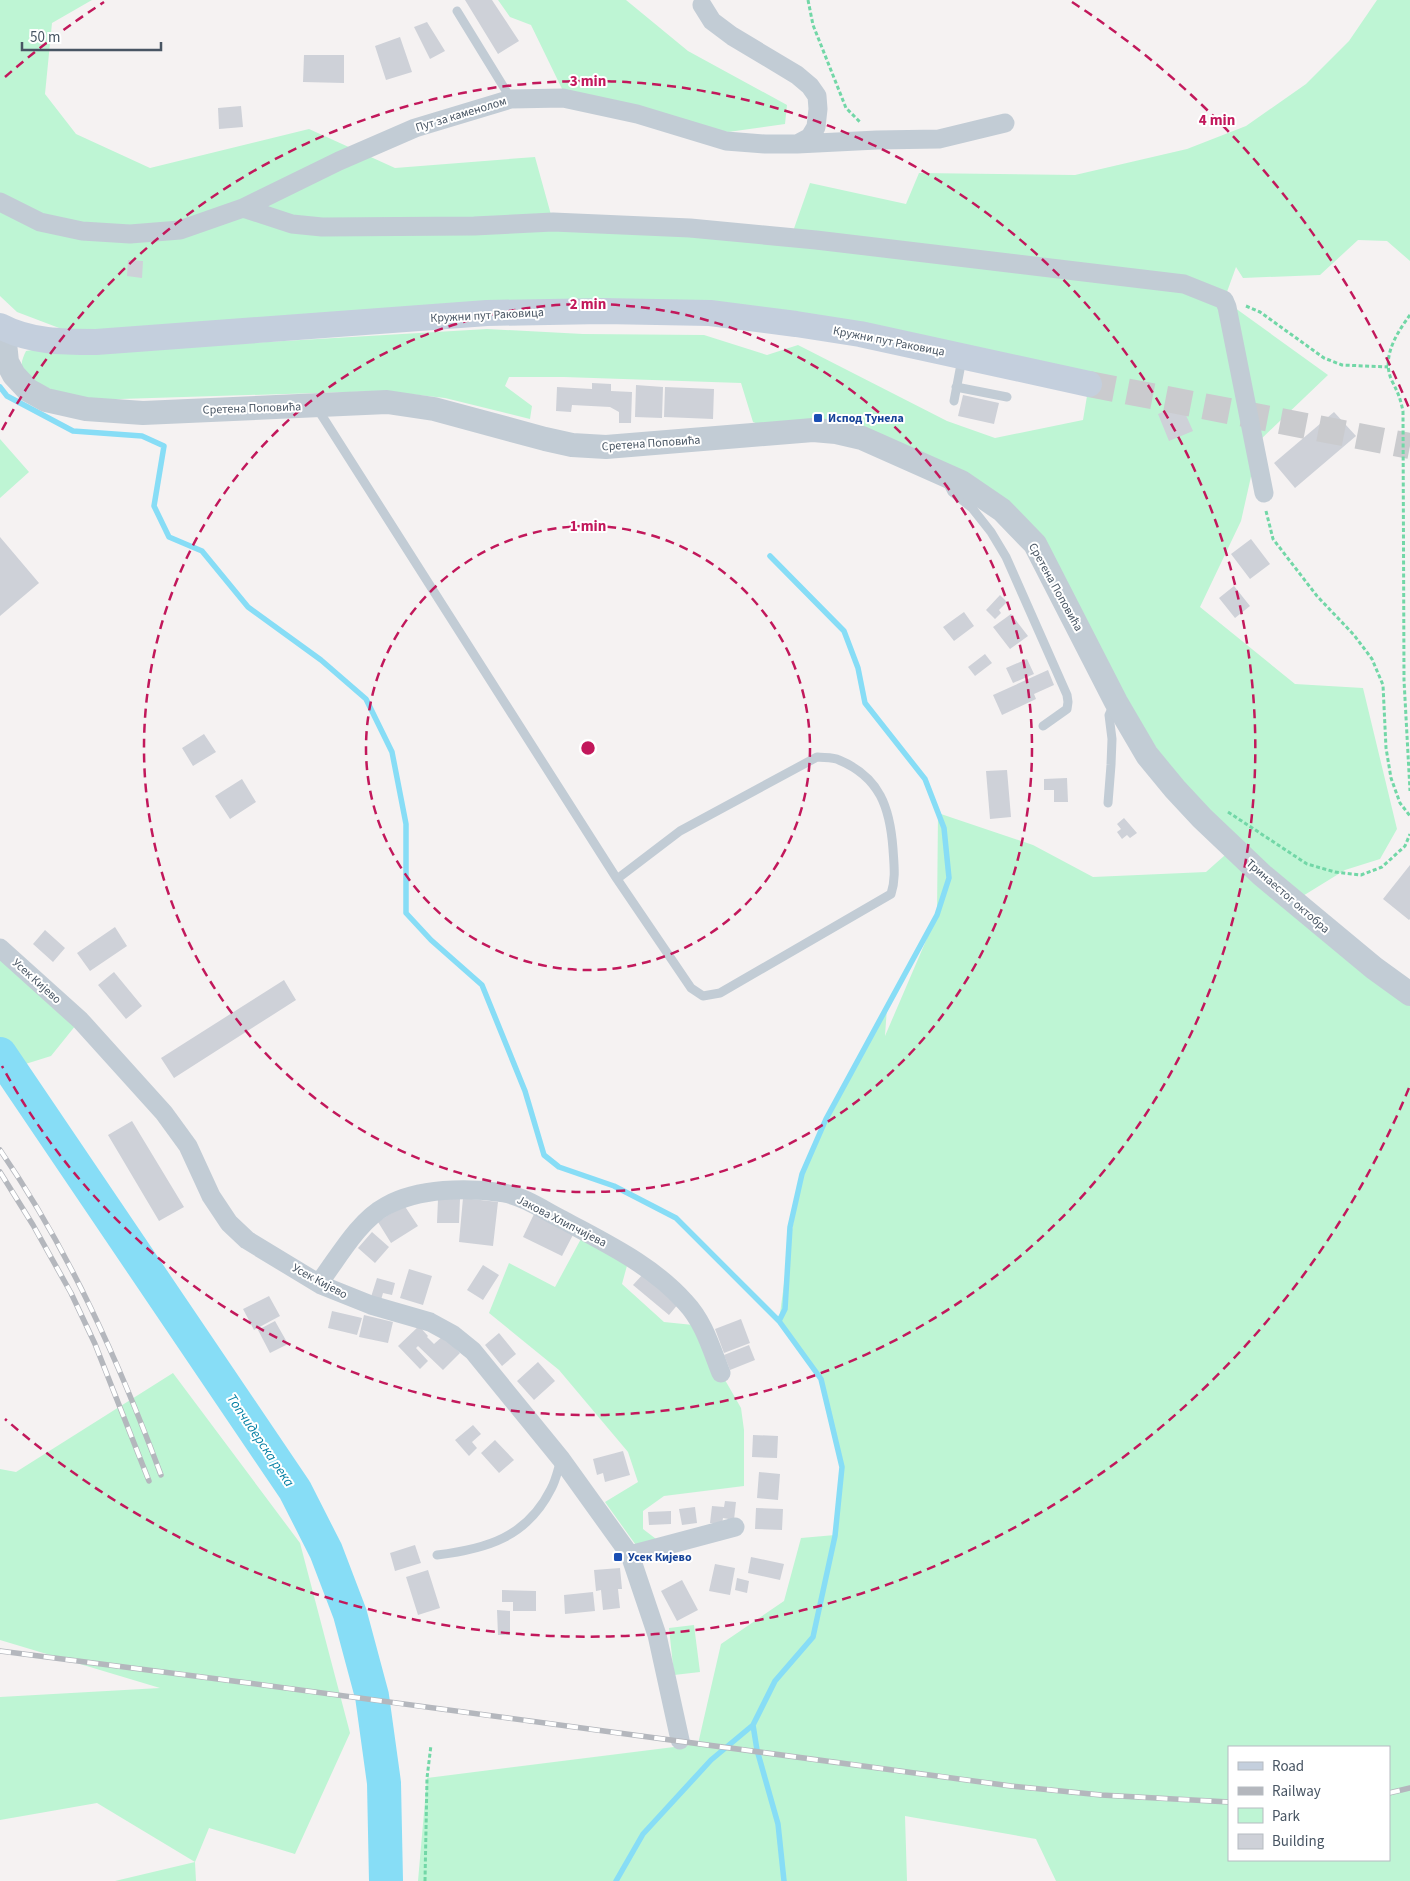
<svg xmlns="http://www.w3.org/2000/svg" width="1410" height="1881" viewBox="0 0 1410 1881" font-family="'Source Sans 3',sans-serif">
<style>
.green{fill:#bef5d4;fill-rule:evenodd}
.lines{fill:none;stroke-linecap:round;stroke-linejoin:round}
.stream{stroke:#87ddf6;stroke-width:5.5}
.river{stroke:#87ddf6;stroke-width:34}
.building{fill:#ced1d8}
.secondary-tunnel{stroke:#cacbce;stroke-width:26;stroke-dasharray:26 13;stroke-linecap:butt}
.path{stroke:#72d7a7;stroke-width:3;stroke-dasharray:4 2.5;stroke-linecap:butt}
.service{stroke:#c2ccd5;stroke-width:9}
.minor{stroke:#c2ccd5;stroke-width:19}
.tertiary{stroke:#c2ccd5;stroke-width:24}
.secondary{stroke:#c4cfdd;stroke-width:26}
.rail-casing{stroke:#b4b7bd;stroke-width:5.5}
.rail{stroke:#fff;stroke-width:4;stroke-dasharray:11;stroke-linecap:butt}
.ring{fill:none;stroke:#c2185b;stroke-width:2.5;stroke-dasharray:9 6}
.transit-dot{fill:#1a4fb4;stroke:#fff;stroke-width:2}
.labels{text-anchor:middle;stroke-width:4;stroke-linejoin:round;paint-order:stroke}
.street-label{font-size:12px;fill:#485563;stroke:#fff}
.transit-label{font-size:12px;font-weight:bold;fill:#164399;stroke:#fff;text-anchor:start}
.water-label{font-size:14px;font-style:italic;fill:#037fa3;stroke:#fff}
.centre{fill:#c2185b;stroke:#fff;stroke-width:2.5}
.ring-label{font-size:15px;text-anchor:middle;font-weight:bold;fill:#c2185b;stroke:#fff;stroke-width:4;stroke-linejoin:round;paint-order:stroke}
</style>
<rect width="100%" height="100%" fill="#f5f2f2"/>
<path class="green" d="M0,0H92L52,23L45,94L76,134L150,168L309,129L395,168L535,157L553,222L791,237L810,183L906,204L919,173L1075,175L1187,149L1246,126L1306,84L1349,41L1377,0H1410V261L1387,241L1358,240L1320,275L1243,278L1236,267L1224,300L1328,375L1259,441L1241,521L1200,607L1295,684L1363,688L1397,829L1380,859L1345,870L1293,902L1410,992V1881H1056L1036,1839L905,1816L907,1881H418L427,1778L698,1744L721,1644L784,1601L801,1538L835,1535L842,1467L821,1379L779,1321L789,1247L802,1174L833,1106L887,1007L885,1036L937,915L938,813L1033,845L1093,877L1206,872L1233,848L1202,818L1002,510L862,438L782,433L753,422L741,383L564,377H509L505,386L532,406L530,419L445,398L382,391L88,400C73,396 29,386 23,370C20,364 23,357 26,351L38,349L82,353L487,329L583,334L704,335L767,355L798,345L947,421L995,438L1083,420L1089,384L710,313L96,342L17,312L0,296ZM1229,1747H1389V1860H1229Z
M498,0H626L688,51L787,105L785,124L728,132L564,93L531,25L510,17Z
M0,439L29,472L0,498Z
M0,947L80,1020L51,1056L0,1072Z
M582,1237L628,1262L622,1284L664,1322L703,1326L721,1373L741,1408L744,1430V1486L664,1496L643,1511V1529L660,1542L638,1548L605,1502L638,1482L628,1452L559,1370L489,1313L509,1263L555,1287Z
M173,1373L300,1543L350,1733L295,1854L209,1828L195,1862L196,1881H115L195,1862L97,1803L0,1820V1697L160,1688L0,1640V1469L16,1472Z
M694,1625L700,1672L674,1675L669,1628Z"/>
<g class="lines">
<path class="stream" d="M0,387L7,396L73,431L142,436L164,446L154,506L169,537L202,551L248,607L321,660L366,699L392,752L406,824V913L431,940L482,985L525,1091L544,1155L559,1167L614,1186L676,1218L779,1321L785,1309L790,1227L802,1174L826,1119L937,915L949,878L944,828L925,779L865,703L858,668L844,631L770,556
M779,1321L821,1379L842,1467L835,1536L813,1637L775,1681L753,1725L757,1750L778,1824L784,1881
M616,1881L643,1834L711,1760L753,1725"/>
<path class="river" d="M0,1054L295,1490L326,1551L350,1614L372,1696L384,1783L386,1881"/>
</g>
<path class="building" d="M465,0H492L519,41L498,54Z
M427,22L445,51L430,59L414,27Z
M400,37L412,72L386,80L375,46Z
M304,55H344V83L303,82Z
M241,106L243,127L219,129L218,108Z
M128,260L143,261L142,278L127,276Z
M592,383L611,384V391L632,392L631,423H619V412L610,407L572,405L571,412L556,411L557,387L592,389Z
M636,385L663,387L662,418L635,417Z
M665,387L714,389L713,419L664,417Z
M963,395L999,403L994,424L958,416Z
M1181,404L1193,431L1169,441L1158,414Z
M1334,412L1356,436L1295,488L1274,463Z
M0,537L39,583L0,616Z
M1251,539L1270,564L1250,579L1231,554Z
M1234,586L1250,606L1235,618L1219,598Z
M1000,595L1007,602L999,610L1001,613L995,619L986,610Z
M964,612L974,626L954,641L943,627Z
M1011,614L1028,636L1010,649L993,627Z
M985,654L992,663L975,676L968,667Z
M1027,659L1034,674L1013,683L1006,668Z
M1048,670L1054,685L1034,694L1036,699L1002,715L993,695Z
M204,734L216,752L193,766L182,748Z
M1007,770L1011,817L990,819L986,771Z
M1067,778L1068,802H1054V790H1044V779Z
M242,779L256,802L230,819L215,796Z
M1124,818L1137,833L1130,838L1127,835L1122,839L1117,832L1121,829L1117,824Z
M1410,865V919L1409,920L1383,899Z
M115,927L127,946L90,971L77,953Z
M45,930L65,948L53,962L33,944Z
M114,972L142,1006L126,1019L98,985Z
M284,980L296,1000L174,1078L161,1058Z
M132,1121L184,1207L159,1221L108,1135Z
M463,1198L498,1202L493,1246L459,1242Z
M438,1199H460L459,1223H437Z
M404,1205L418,1226L391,1243L378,1222Z
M535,1212L575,1231L562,1256L523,1237Z
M372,1232L389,1247L375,1263L358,1248Z
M483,1265L499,1275L483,1300L467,1290Z
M409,1269L432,1276L423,1305L400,1298Z
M644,1273L679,1303L669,1315L633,1285Z
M377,1278L395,1283L392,1295L383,1293L381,1300L371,1297Z
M269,1296L280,1316L254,1330L243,1309Z
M332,1311L362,1318L357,1335L328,1328Z
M364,1315L393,1322L388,1343L359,1337Z
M741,1319L750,1343L724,1353L715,1329Z
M275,1321L288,1344L270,1353L258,1330Z
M419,1326L428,1336L416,1348L428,1361L420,1369L398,1346Z
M499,1333L516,1354L502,1366L485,1345Z
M443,1336L460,1353L443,1370L418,1346L427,1337L434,1344Z
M749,1345L755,1360L730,1370L724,1355Z
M538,1362L555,1381L534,1400L517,1381Z
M473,1425L481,1434L472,1442L477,1448L469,1456L455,1440Z
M753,1435L778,1436L777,1458L752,1457Z
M495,1440L514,1460L499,1473L481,1453Z
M623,1451L630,1475L605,1482L603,1473L597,1475L593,1459Z
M759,1472L780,1474L778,1500L757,1498Z
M725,1501L736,1502L734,1520L723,1518L722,1524L710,1523L712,1506L724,1507Z
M695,1507L697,1523L682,1525L679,1509Z
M756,1508L783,1509L782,1530L755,1529Z
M671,1511V1524L649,1525L648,1512Z
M415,1545L421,1563L395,1571L390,1553Z
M751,1557L784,1564L780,1580L748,1573Z
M715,1564L735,1568L730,1595L709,1591Z
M620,1568L622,1589H618L620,1608L603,1610L601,1590L596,1591L594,1570Z
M428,1570L440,1608L418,1615L406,1577Z
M737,1578L749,1581L747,1593L735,1590Z
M682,1580L698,1610L677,1621L661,1591Z
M502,1590L536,1591V1611H513V1602H502Z
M593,1592L595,1611L565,1614L564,1595Z
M497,1610L510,1611V1635H498Z"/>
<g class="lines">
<path class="secondary-tunnel" d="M1089,384L1410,446"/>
<path class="path" d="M808,0L813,25L846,108L861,123
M1246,306L1260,312L1324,358L1342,365L1388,367
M1410,315C1396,334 1381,358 1392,381C1398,393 1400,397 1403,411L1404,680L1410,791
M1266,511L1273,539L1317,596L1354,635L1372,659L1383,685L1386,748L1391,778L1400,803L1410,816
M1228,812L1307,864L1335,872L1361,875L1382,867L1405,846L1410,834
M425,1881L427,1778L431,1745"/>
<path class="service" d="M457,11L511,99
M956,387L1007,397
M954,401L962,359
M317,408L617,879L691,988L703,996L720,993L891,894C896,879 894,865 893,849C890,808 880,777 839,760C833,757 824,758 817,757L680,831L617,879
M947,482L952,492L972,508L991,532L1006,557L1067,695L1068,702L1067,709L1043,726
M1108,803L1111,765L1112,739L1109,715L1114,704
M437,1555C487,1549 527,1537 551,1489C556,1480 558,1469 561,1460"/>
<path class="minor" d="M797,144L877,140L939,139L1005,123
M0,202L40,222L82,231L130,234L180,230L243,208L339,161L415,128L511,99L563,98L637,114L726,141L765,144H797L810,137L816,127L818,109L817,96L810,86L797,75L732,36L712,21L702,5
M243,208L292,224L322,227L474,226L553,222L690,228L816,240L1184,284L1224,300L1227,307L1264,493
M0,948L80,1020L164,1113L188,1146L211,1196L229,1223L247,1240L321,1285L371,1305L430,1322L452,1334L473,1351L561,1459L630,1555L657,1635L680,1740
M319,1283C338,1258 358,1221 386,1206C418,1188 468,1187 504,1193C525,1197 545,1211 563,1220C607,1244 652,1265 685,1302C704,1322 711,1348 721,1373
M630,1555L735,1527"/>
<path class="tertiary" d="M9,331L5,343L7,362L14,375L28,390L46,400L86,409L143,413L387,402L434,409L545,439L572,445L606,447L813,430L836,432L862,438L961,482L1002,510L1035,544L1116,702L1147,755L1175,789L1202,818L1262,875L1374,968L1410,994"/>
<path class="secondary" d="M0,326C30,342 63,342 96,342L487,313L603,311L710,313L796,324L860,334L1089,384"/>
<defs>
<path id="rail" d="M0,1150C69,1250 119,1362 161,1475
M0,1172L33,1225L71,1293L95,1344L149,1481
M0,1651L241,1682L1011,1786L1101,1795L1229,1802
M1389,1793L1410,1788"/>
</defs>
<use href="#rail" class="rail-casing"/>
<use href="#rail" class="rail"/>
</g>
<g class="ring">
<circle cx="588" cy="748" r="222"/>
<circle cx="588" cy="748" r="444"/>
<path d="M2 430A667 667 0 1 1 2 1066"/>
<path d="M1409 1088A889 889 0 0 1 5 1419M5 77A889 889 0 0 1 104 2M1072 2A889 889 0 0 1 1409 408"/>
</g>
<g class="transit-dot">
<rect x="813" y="413" width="10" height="10" rx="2.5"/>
<rect x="613" y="1552" width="10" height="10" rx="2.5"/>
</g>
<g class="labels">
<g class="street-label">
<text transform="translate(461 114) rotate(-17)" y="4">Пут за каменолом</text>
<text transform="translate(487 315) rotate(-3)" y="4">Кружни пут Раковица</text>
<text transform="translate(889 341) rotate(11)" y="4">Кружни пут Раковица</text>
<text transform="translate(252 408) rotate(-2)" y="4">Сретена Поповића</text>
<text transform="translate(651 443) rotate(-4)" y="4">Сретена Поповића</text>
<text transform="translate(1056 587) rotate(61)" y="4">Сретена Поповића</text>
<text transform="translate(1288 896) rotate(41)" y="4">Тринаестог октобра</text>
<text transform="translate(37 981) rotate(42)" y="4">Усек Кијево</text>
<text transform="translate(562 1221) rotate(27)" y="4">Јакова Хлипчијева</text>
<text transform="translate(320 1281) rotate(28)" y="4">Усек Кијево</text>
</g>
<g class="transit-label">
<text x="828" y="422">Испод Тунела</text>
<text x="628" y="1561">Усек Кијево</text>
</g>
<g class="water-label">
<text transform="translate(261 1440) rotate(56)" y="5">Топчидерска река</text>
</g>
</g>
<circle cx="588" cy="748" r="8" class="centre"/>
<g class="ring-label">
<text x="588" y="86">3 min</text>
<text x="1217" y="125">4 min</text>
<text x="588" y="309">2 min</text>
<text x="588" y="531">1 min</text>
</g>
<rect x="1228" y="1746" width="162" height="115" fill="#ffffff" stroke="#b6bbc1"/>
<rect x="1238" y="1762" width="25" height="8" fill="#c4cfdd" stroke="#b6bbc1"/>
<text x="1272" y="1771" font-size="15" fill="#485563">Road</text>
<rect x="1238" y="1787" width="25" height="8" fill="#b4b7bd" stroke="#b6bbc1"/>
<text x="1272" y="1796" font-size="15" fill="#485563">Railway</text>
<rect x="1238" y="1808" width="25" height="15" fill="#bef5d4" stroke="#b6bbc1"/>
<text x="1272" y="1821" font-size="15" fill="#485563">Park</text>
<rect x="1238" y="1834" width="25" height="15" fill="#ced1d8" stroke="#b6bbc1"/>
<text x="1272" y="1846" font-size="15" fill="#485563">Building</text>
<path d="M22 42v8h139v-8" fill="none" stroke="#485563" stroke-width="2.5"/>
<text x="30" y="42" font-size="15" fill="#485563" stroke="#ffffff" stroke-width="4" paint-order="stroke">50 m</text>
</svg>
